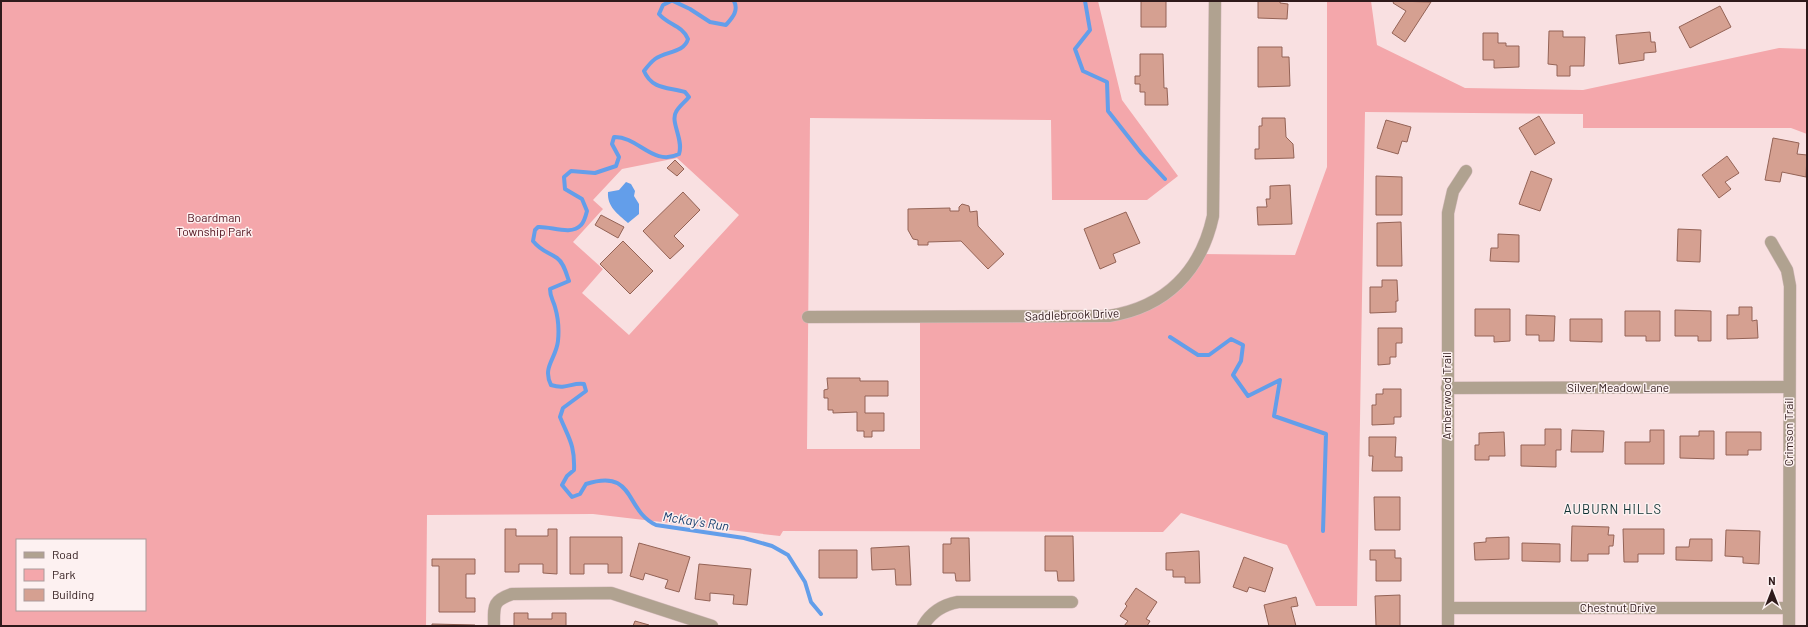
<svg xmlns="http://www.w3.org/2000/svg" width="1808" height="627" viewBox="0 0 1808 627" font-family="Barlow,sans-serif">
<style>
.green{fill:#f4a7ab;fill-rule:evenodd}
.water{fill:#639eea}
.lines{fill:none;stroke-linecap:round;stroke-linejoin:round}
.stream{stroke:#639eea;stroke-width:4}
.building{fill:#d5a091;stroke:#946356}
.minor-casing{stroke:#d5bcbd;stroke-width:13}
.minor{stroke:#b0a290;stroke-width:12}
.labels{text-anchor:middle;stroke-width:3;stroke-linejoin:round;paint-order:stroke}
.park-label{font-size:12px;fill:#500f1b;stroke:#fdf1f1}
.street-label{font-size:12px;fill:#2f1a1b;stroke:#fdf1f1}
.neighbourhood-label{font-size:13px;letter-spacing:1px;fill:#0d3031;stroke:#fdf1f1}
.water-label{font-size:13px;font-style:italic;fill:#163d6e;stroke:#fdf1f1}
</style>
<rect width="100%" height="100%" fill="#f9e0e1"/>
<path class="green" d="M1,1H1098L1122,100L1178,176L1147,200H1052L1051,120L810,118L807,449H920V317H1095L1150,304L1200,254L1295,255L1327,167V1H1371L1377,45L1465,88L1583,90L1779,48L1807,49V134L1791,128H1583V114L1365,112L1357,606H1316L1287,545L1181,513L1163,532L783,531L780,536L593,514L427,515L426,626H1ZM677,158L739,215L629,335L582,293L603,269L573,242L603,209L593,200L622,169ZM17,540H145V610H17Z"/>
<path class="water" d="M626,182L631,184L635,191L634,196L639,204V214L628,223C618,214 607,207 608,192L619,190Z"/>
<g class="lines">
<path class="stream" d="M671,1L663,5L659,14C668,25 682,25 688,39C684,53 666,51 655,59C651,62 647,67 644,71C652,90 669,87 685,92L689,97C685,102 679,106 676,112C670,122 684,140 679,154C653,167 638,136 614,137L612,144L619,157L616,166L595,173L571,171L564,177L565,189L582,199L587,211C586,215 584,222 581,225C571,236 551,226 538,227L535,230L533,241C542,252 547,251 557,258C564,263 566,273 569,281L550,289C550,297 553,300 555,307C558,317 559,331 558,341C556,359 542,367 551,385C567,390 572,382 584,384L586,391L563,408L560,417C569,439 575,445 574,470L567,476L562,485L572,497L580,494L586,484C636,468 624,510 656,525L744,538L772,546L788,555L805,582L811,602L821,614
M673,1L690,9L710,22L726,25C732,18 739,11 734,1
M1085,1L1090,30L1075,49L1083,71L1107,82L1108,111L1141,153L1165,179
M1170,337L1198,355H1209L1231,339L1243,345L1241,361L1233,375L1248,396L1280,380L1274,416L1326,434L1323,531"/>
</g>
<path class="building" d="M1141,1H1166V27H1141Z
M1258,1H1280V3L1288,4L1287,19L1258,18Z
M1394,1L1431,2L1405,42L1392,33L1406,11L1393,3Z
M1720,6L1731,27L1690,48L1679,27Z
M1549,31H1563V37H1585L1584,66H1570V76H1557V65L1548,64Z
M1650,32L1651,42H1655L1656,52L1644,53V60L1619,64L1616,35Z
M1483,33H1498V43H1506V46H1519V67L1494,68V60H1483Z
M1258,47H1282V57H1289L1290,86L1258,87Z
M1140,54H1163L1164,88H1167L1168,105H1145V92H1140V84H1135V76H1140Z
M1539,116L1555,143L1535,155L1519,128Z
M1262,118H1285L1286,137L1293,144L1294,158L1255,159V149H1259V126H1262Z
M1386,120L1411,127L1407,142L1402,141L1398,154L1377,148Z
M1773,138L1799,143L1797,154L1807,155L1806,177L1782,172L1780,182L1765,180Z
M1727,156L1739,173L1725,182L1731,189L1719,198L1702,175Z
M675,160L684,169L677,176L667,168Z
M1531,171L1552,179L1540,211L1519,204Z
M1376,176L1402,177V215H1376Z
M1290,185L1292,224L1258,225L1257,207H1267L1266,199H1270V186Z
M683,192L700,210L674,236L684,246L670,259L643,231Z
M962,204L969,206L970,212L977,211L978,226L1004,254L988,269L961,241L928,242V245H918V240L913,239L908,230V209L950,208V211H959V207Z
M1126,212L1140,243L1113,254L1116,262L1100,269L1084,229Z
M601,215L624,227L618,238L595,225Z
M1401,222L1402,266H1377V223Z
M1678,229L1701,230L1700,262L1677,261Z
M1498,234L1519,235V262L1490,261L1491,248H1498Z
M623,241L653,271L630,294L600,264Z
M1382,280H1397L1398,301H1396V312L1370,313V287H1382Z
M1739,307H1752V321L1757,320L1758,338L1727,339V315H1739Z
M1475,309H1510V341L1494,342V336H1475Z
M1675,310L1711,311V341H1698V336H1675Z
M1625,311H1660V341H1646V336H1625Z
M1526,315L1555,316L1554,341H1539V335H1526Z
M1570,319H1602V342L1570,341Z
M1378,328H1402V343H1396V357H1390V364L1378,365Z
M827,378H860V381H888V396H865V413H884V431H872V437H864V431H857V412L833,413V410H828V398H824V390L828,389Z
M1383,389H1401V417H1394V424L1372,425V405H1376V394H1383Z
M1545,429H1561V450H1556V467L1521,466V445H1545Z
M1572,430L1604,431L1603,452H1571Z
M1650,430H1664V464H1625V442H1650Z
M1699,431H1714V459L1680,458V436H1699Z
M1504,432L1505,456H1489V460H1475V445H1479V433Z
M1726,432H1761V450H1748V455H1726Z
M1369,437H1396L1395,457H1402V471H1372L1373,456H1369Z
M1374,497H1400V530H1375Z
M1572,526L1609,527L1608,535H1614L1613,546H1609V554H1588V561H1571Z
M505,529H516V536H548V529H557V574L543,573V564H519V572H505Z
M1623,529H1664V554H1638V562H1624Z
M1726,530L1760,531L1759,564L1743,563V557L1725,556Z
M1045,536H1073L1074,581H1058L1057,571H1045Z
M570,537H622V573H608V564H584V574H570Z
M1509,537V559L1475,560L1474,543L1486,542V538Z
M951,538H969L970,581H956L955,573H943V544H951Z
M1690,539H1712V561L1676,560V547H1689Z
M639,543L690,557L679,592L665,588L668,580L645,573L643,580L630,576Z
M1522,543L1560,544V562L1522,561Z
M909,546L911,585H896L895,569L872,570L871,548Z
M819,550H857V578H819Z
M1370,550H1395V558H1401V581H1376V560H1370Z
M1199,551L1200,583H1185V577H1173V570H1166V553Z
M1244,557L1273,568L1265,592L1249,587L1247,592L1233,587Z
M432,559H475V574H466V598H475V612H439V566H432Z
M699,564L751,569L747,605L733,604L734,595L710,593V601L695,599Z
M1136,588L1157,602L1146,619L1150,621L1147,626H1124L1128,621L1120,616L1127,606L1125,604Z
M1400,595V626H1376L1375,596Z
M1296,597L1298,606L1291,607L1296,626H1269L1264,605Z
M514,613H528V619H552V613H566V626H514Z
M635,621L649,625V626H633Z
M432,624L475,625V626H432Z"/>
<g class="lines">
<defs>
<path id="minor" d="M1771,242L1787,270L1790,286L1789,626
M808,317L1109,316C1166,307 1201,271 1213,216L1215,1
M1447,388L1789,387
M1448,608H1789
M494,626C494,606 492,601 512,594L611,593L712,626
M923,626C931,612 942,605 958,602H1072
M1448,626V213L1453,191L1466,171"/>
</defs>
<use href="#minor" class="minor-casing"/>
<use href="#minor" class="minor"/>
</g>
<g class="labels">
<g class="park-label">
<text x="214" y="222">Boardman<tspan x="214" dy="14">Township Park</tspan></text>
</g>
<g class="street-label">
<text transform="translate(1072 315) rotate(-2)" y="4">Saddlebrook Drive</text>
<text x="1618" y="392">Silver Meadow Lane</text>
<text transform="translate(1447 396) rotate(-90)" y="4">Amberwood Trail</text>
<text transform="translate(1789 432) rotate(-90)" y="4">Crimson Trail</text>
<text x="1618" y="612">Chestnut Drive</text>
</g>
<g class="neighbourhood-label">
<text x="1613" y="514">AUBURN HILLS</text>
</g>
<g class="water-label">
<text transform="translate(696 521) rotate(9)" y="5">McKay's Run</text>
</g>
</g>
<rect width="1808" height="627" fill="none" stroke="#2f1a1b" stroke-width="4"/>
<rect x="16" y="539" width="130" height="72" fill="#fdf1f1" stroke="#ab9b9b"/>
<rect x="24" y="552" width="20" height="6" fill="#b0a290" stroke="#ab9b9b"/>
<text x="52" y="559" font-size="12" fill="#2f1a1b">Road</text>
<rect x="24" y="569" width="20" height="12" fill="#f4a7ab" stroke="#ab9b9b"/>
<text x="52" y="579" font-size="12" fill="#2f1a1b">Park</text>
<rect x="24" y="589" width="20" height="12" fill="#d5a091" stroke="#ab9b9b"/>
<text x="52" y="599" font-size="12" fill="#2f1a1b">Building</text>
<g transform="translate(1772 591)" stroke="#fdf1f1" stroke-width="3" paint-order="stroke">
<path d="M0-3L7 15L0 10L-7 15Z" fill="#2f1a1b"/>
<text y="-6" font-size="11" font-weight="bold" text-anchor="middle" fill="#2f1a1b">N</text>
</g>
</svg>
